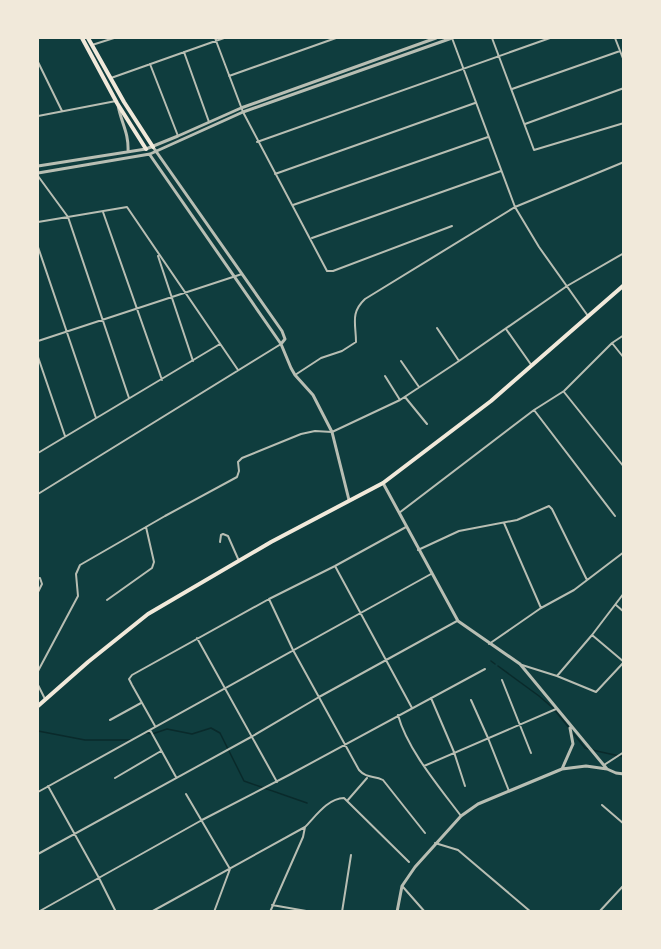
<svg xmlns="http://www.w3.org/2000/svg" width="661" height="949" viewBox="0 0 661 949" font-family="Poppins,sans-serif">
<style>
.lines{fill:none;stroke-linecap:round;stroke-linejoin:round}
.stream{stroke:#0a2a2b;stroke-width:1.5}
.minor{stroke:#b8beb3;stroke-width:2}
.tertiary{stroke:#b8beb3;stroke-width:3}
.secondary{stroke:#f1e9da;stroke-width:4}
</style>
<rect width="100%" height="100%" fill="#0f3d3e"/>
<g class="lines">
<path class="stream" d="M491,661L495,664
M498,666L539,696L553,708L570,729
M38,731L85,740H132
M147,733L152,734L167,729L192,734L211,728L220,733L244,781L307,803
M573,733L585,748L588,749
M592,750L624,757"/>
<path class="minor" d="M215,38L243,112L327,271H333L452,226
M452,38L515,207L539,247L588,316
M492,38L534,150L624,123
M615,38L624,61
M92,45L114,38
M184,52L209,122
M38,62L62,111
M150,64L178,136
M229,76L336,38
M111,78L224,38
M512,89L620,51
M38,116L116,101
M525,124L624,88
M257,142L550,38
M275,174L475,103
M38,176L68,217L129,398
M293,205L488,137
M103,212L162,380
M38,222L127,207L238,370
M623,231L624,232
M312,238L501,171
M38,247L96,418
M158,256L193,361
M437,328L459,361
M506,329L532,366
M38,341L242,274
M612,343L624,358
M38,357L65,436
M401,361L419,387
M295,375L321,358L342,351L356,342C356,324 350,313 365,299L515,207L624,162
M385,376L400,400
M564,392L624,467
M405,397L427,424
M534,410L615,516
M38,453L220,344
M38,494L281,344
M399,513L534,410L564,391L612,343L624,335
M504,523L541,608
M220,542L221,535L223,534L228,536L239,561
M418,550L459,531L517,520L549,506L552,509L587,580
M335,566L412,708
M38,578H40L42,584L38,592
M269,599L293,650L359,770C367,779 374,775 383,780L425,833
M107,600L152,568L154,562L146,527
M616,605L624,612
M592,635L624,662
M197,638L277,782
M489,644L541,608L574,590L624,552
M522,665L557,676L596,692L624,662
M38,671L78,596L76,574L80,565L165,516L237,477L239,471L238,462L242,458L301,434L315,431L332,432L400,400L459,361L567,286L624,253
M557,676L592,635L624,593
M502,680L531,753
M38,685L45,699
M431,698L454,752L465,786
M471,700L488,738L509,791
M398,715C407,749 440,788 461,816
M110,720L141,703
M155,726L132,685L129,679L132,675L269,599L335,566L406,527
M150,730L176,777
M604,765L624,752
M424,766L556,709
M115,778L161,751
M48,786L99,878L116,912
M38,792L431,574
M186,794L230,869L214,912
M347,801L367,778
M602,805L624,824
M305,827C315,817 328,798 344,798L409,862
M435,843L458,850L531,912
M38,854L251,737L319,697L457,621
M403,887L425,912
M272,905L312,912
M38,912L202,820L289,775L485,669
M151,912L305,827L303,837L270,912
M342,912L351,855
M599,912L624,885"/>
<path class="tertiary" d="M118,105C121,123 129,132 128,152
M153,147L282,331L285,339L281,344
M150,155L281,344L291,368L295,375L313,395L332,432L349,500
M38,166L146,149L178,136L241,108L436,38
M38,173L150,154L243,112L452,38
M383,483L458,621L520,664L607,769
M562,769L573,744L570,728
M397,912L402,886L415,867L461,816L478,804L562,769L586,766L607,769L616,773L624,774"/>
<path class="secondary" d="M82,38L117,103L146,149
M88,38L124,102L153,147
M38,706L88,662L148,614L271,542L383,483L491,401L624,285"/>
</g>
<rect width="661" height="949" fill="none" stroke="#f1e9da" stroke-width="78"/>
</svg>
